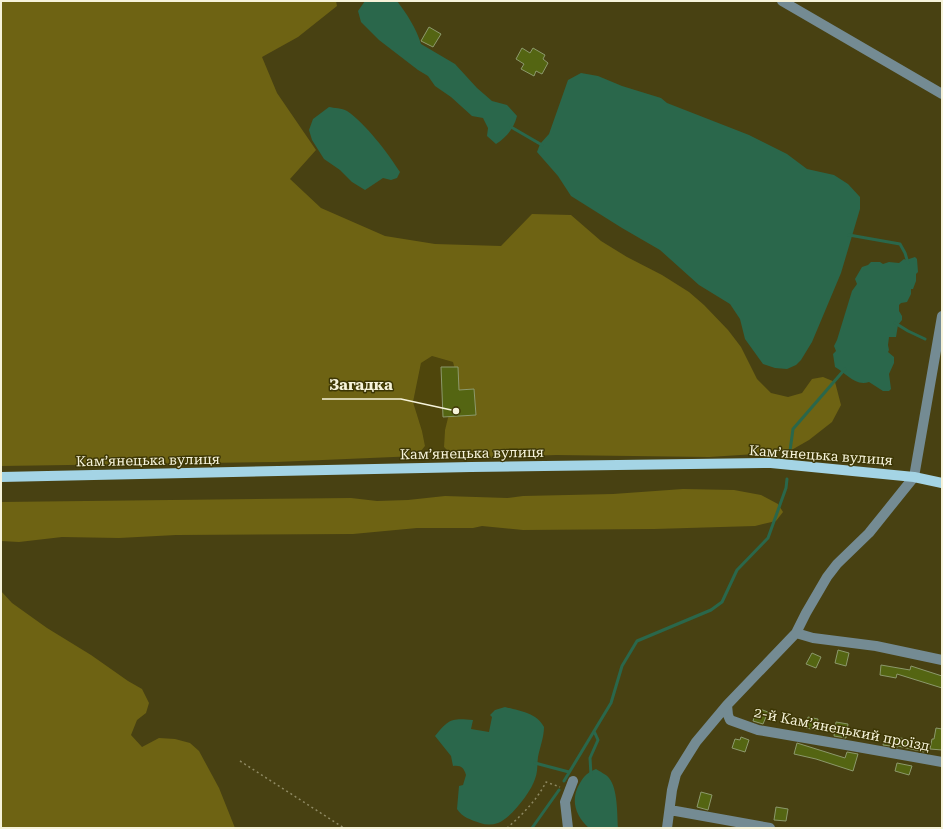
<svg xmlns="http://www.w3.org/2000/svg" width="943" height="829" viewBox="0 0 943 829" font-family="'Roboto Serif',serif">
<style>
.built{fill:#4f460c}
.green{fill:#6e6313}
.water{fill:#2a674b}
.lines{fill:none;stroke-linecap:round;stroke-linejoin:round}
.stream{stroke:#2a674b;stroke-width:3}
.building{fill:#546512;stroke:#8c996c}
.path{stroke:#8e8962;stroke-width:1.5;stroke-dasharray:2 3;stroke-linecap:butt}
.minor{stroke:#748b93;stroke-width:10}
.major{stroke:#a4d4e5;stroke-width:10}
.labels{text-anchor:middle;stroke-width:3;stroke-linejoin:round;paint-order:stroke}
.street-label{font-size:14px;fill:#f6f3da;stroke:#3d3705}
.leader{fill:none;stroke:#f6f3da;stroke-width:1.5}
.callout-dot{fill:#f6f3da;stroke:#3d3705;stroke-width:1.5}
.callout-label{font-size:15px;text-anchor:middle;font-weight:bold;fill:#f6f3da;stroke:#3d3705;stroke-width:3;stroke-linejoin:round;paint-order:stroke}
</style>
<rect width="100%" height="100%" fill="#484112"/>
<path class="built" d="M432,356L453,362L457,378L456,401L445,430L444,447L451,454L417,456L425,446L422,431L413,402L421,363Z"/>
<path class="green" d="M1,1H336L337,6L298,37L262,57L277,93L316,150L290,179L321,208L385,236L435,244L501,246L532,214L571,215L601,241L627,257L662,275L689,292L704,305L728,330L741,347L757,379L771,393L788,397L802,393L812,379L823,377L835,382L841,405L832,422L809,440L788,452L709,457L556,455L476,458L451,454L444,447L445,430L448,418L456,401L457,378L453,362L432,356L421,363L413,402L422,431L425,446L417,456L276,462L1,466Z
M683,489L734,490L761,495L778,504L783,512L776,521L755,526L654,529L523,530L482,526L473,528H417L353,534L176,535L119,538L62,537L19,542L1,541V502L351,498L377,501L408,500L445,496L507,498L523,496L613,494Z
M1,591L12,603L47,628L91,655L128,681L142,689L149,703L146,713L137,720L131,735L142,747L159,738L175,739L190,743L199,751L219,788L235,828H1Z"/>
<path class="water" d="M365,1H397C407,14 416,28 421,44L455,64L477,88L492,101L507,105L517,116C514,128 507,137 496,144L487,136L488,128L483,118L472,116L451,97L435,86L428,76L418,70L379,40L361,22L358,11Z
M581,73L598,76L622,86L661,98L667,103L749,135L787,154L807,169L834,175L848,184L860,197V209L841,273L812,342L801,360L796,365L787,369L775,368L763,364L745,339L740,319L730,304L699,285L660,250L622,228L571,196L558,176L537,152L540,144L549,134L568,80Z
M329,107C334,108 342,108 347,111C366,124 387,152 400,172L397,178L391,180L383,178L365,190L352,182L340,170L324,159L312,140L309,130L313,119Z
M915,257L917,259L918,272L916,274V281L913,289H911V294L907,302L901,303L899,305V311L902,316V320L898,325L896,337H889L888,345L889,350L888,352L894,357V363L889,374L891,389L889,391H883L869,382C855,387 845,372 835,367L833,354L836,351L834,346L837,340L852,291L857,284L855,279L862,267L868,265L871,262H880L883,264L889,262L899,263L904,259L906,260Z
M505,707C519,711 536,712 544,727C544,737 540,747 538,757C537,764 538,772 535,779C531,792 511,818 498,823C492,825 486,825 480,823C471,820 462,817 457,809L459,786L463,785L466,775C464,768 461,765 453,766L451,756L435,736C449,719 451,718 473,720L471,729L489,732L492,717L490,715L495,710Z
M596,769C600,772 606,774 609,778C618,789 617,814 618,828H589C575,816 570,799 580,783C584,776 588,772 596,769Z"/>
<g class="lines">
<path class="stream" d="M511,127L542,145
M849,235L900,244L905,253L908,263
M895,323L908,331L925,339
M790,451L793,429L845,369
M535,763L569,772
M591,775L590,758L598,740L594,731
M564,781L611,703L622,666L637,641L711,610L722,602L737,570L768,538L786,488L787,479
M532,828L559,790"/>
</g>
<path class="building" d="M429,27L441,34L433,47L421,41Z
M522,48L530,53L533,48L545,55L543,59L548,63L542,74L536,71L534,76L521,69L524,64L516,59Z
M441,367H458L459,390L474,389L476,415L443,417Z
M838,650L849,653L846,666L835,663Z
M812,653L821,657L816,668L806,664Z
M881,665L910,670L911,666L942,676V688L897,674L896,678L880,675Z
M757,708L768,712L763,724L753,721Z
M808,717L818,719L816,730L806,728Z
M836,722L848,724L846,738L834,736Z
M936,728L942,729V750L930,749L932,739H934Z
M885,735L926,743L924,752L898,746V747L883,745Z
M741,737L749,740L745,752L732,748L735,739L740,740Z
M797,743L845,758L847,752L858,754L853,771L816,759L794,754Z
M897,763L912,766L909,775L895,771Z
M701,792L712,795L708,810L697,807Z
M776,807L788,809L786,821L774,820Z"/>
<g class="lines">
<path class="path" d="M240,761L344,828
M507,828C522,815 537,800 546,782L560,787"/>
<path class="minor" d="M782,1L942,94
M796,633L813,638L876,646L942,660
M727,705L728,715L730,720L758,730L852,746L942,762
M670,810L770,828
M568,828L565,802L573,781
M667,828L672,790L676,774L696,742L727,705L796,633L806,613L827,577L837,564L869,533L914,477L942,316"/>
<path class="major" d="M1,477L471,467L771,463L914,477L942,483"/>
</g>
<g class="labels">
<g class="street-label">
<text transform="translate(472 453) rotate(-1)" y="5">Камʼянецька вулиця</text>
<text transform="translate(821 455) rotate(4)" y="5">Камʼянецька вулиця</text>
<text transform="translate(148 460) rotate(-1)" y="5">Камʼянецька вулиця</text>
<text transform="translate(842 729) rotate(11)" y="5">2-й Камʼянецький проїзд</text>
</g>
</g>
<path class="leader" d="M456 411L401 399H322"/>
<circle class="callout-dot" cx="456" cy="411" r="4"/>
<g class="callout-label">
<text x="361" y="390">Загадка</text>
</g>
<rect width="943" height="829" fill="none" stroke="#f6f3da" stroke-width="4"/>
</svg>
